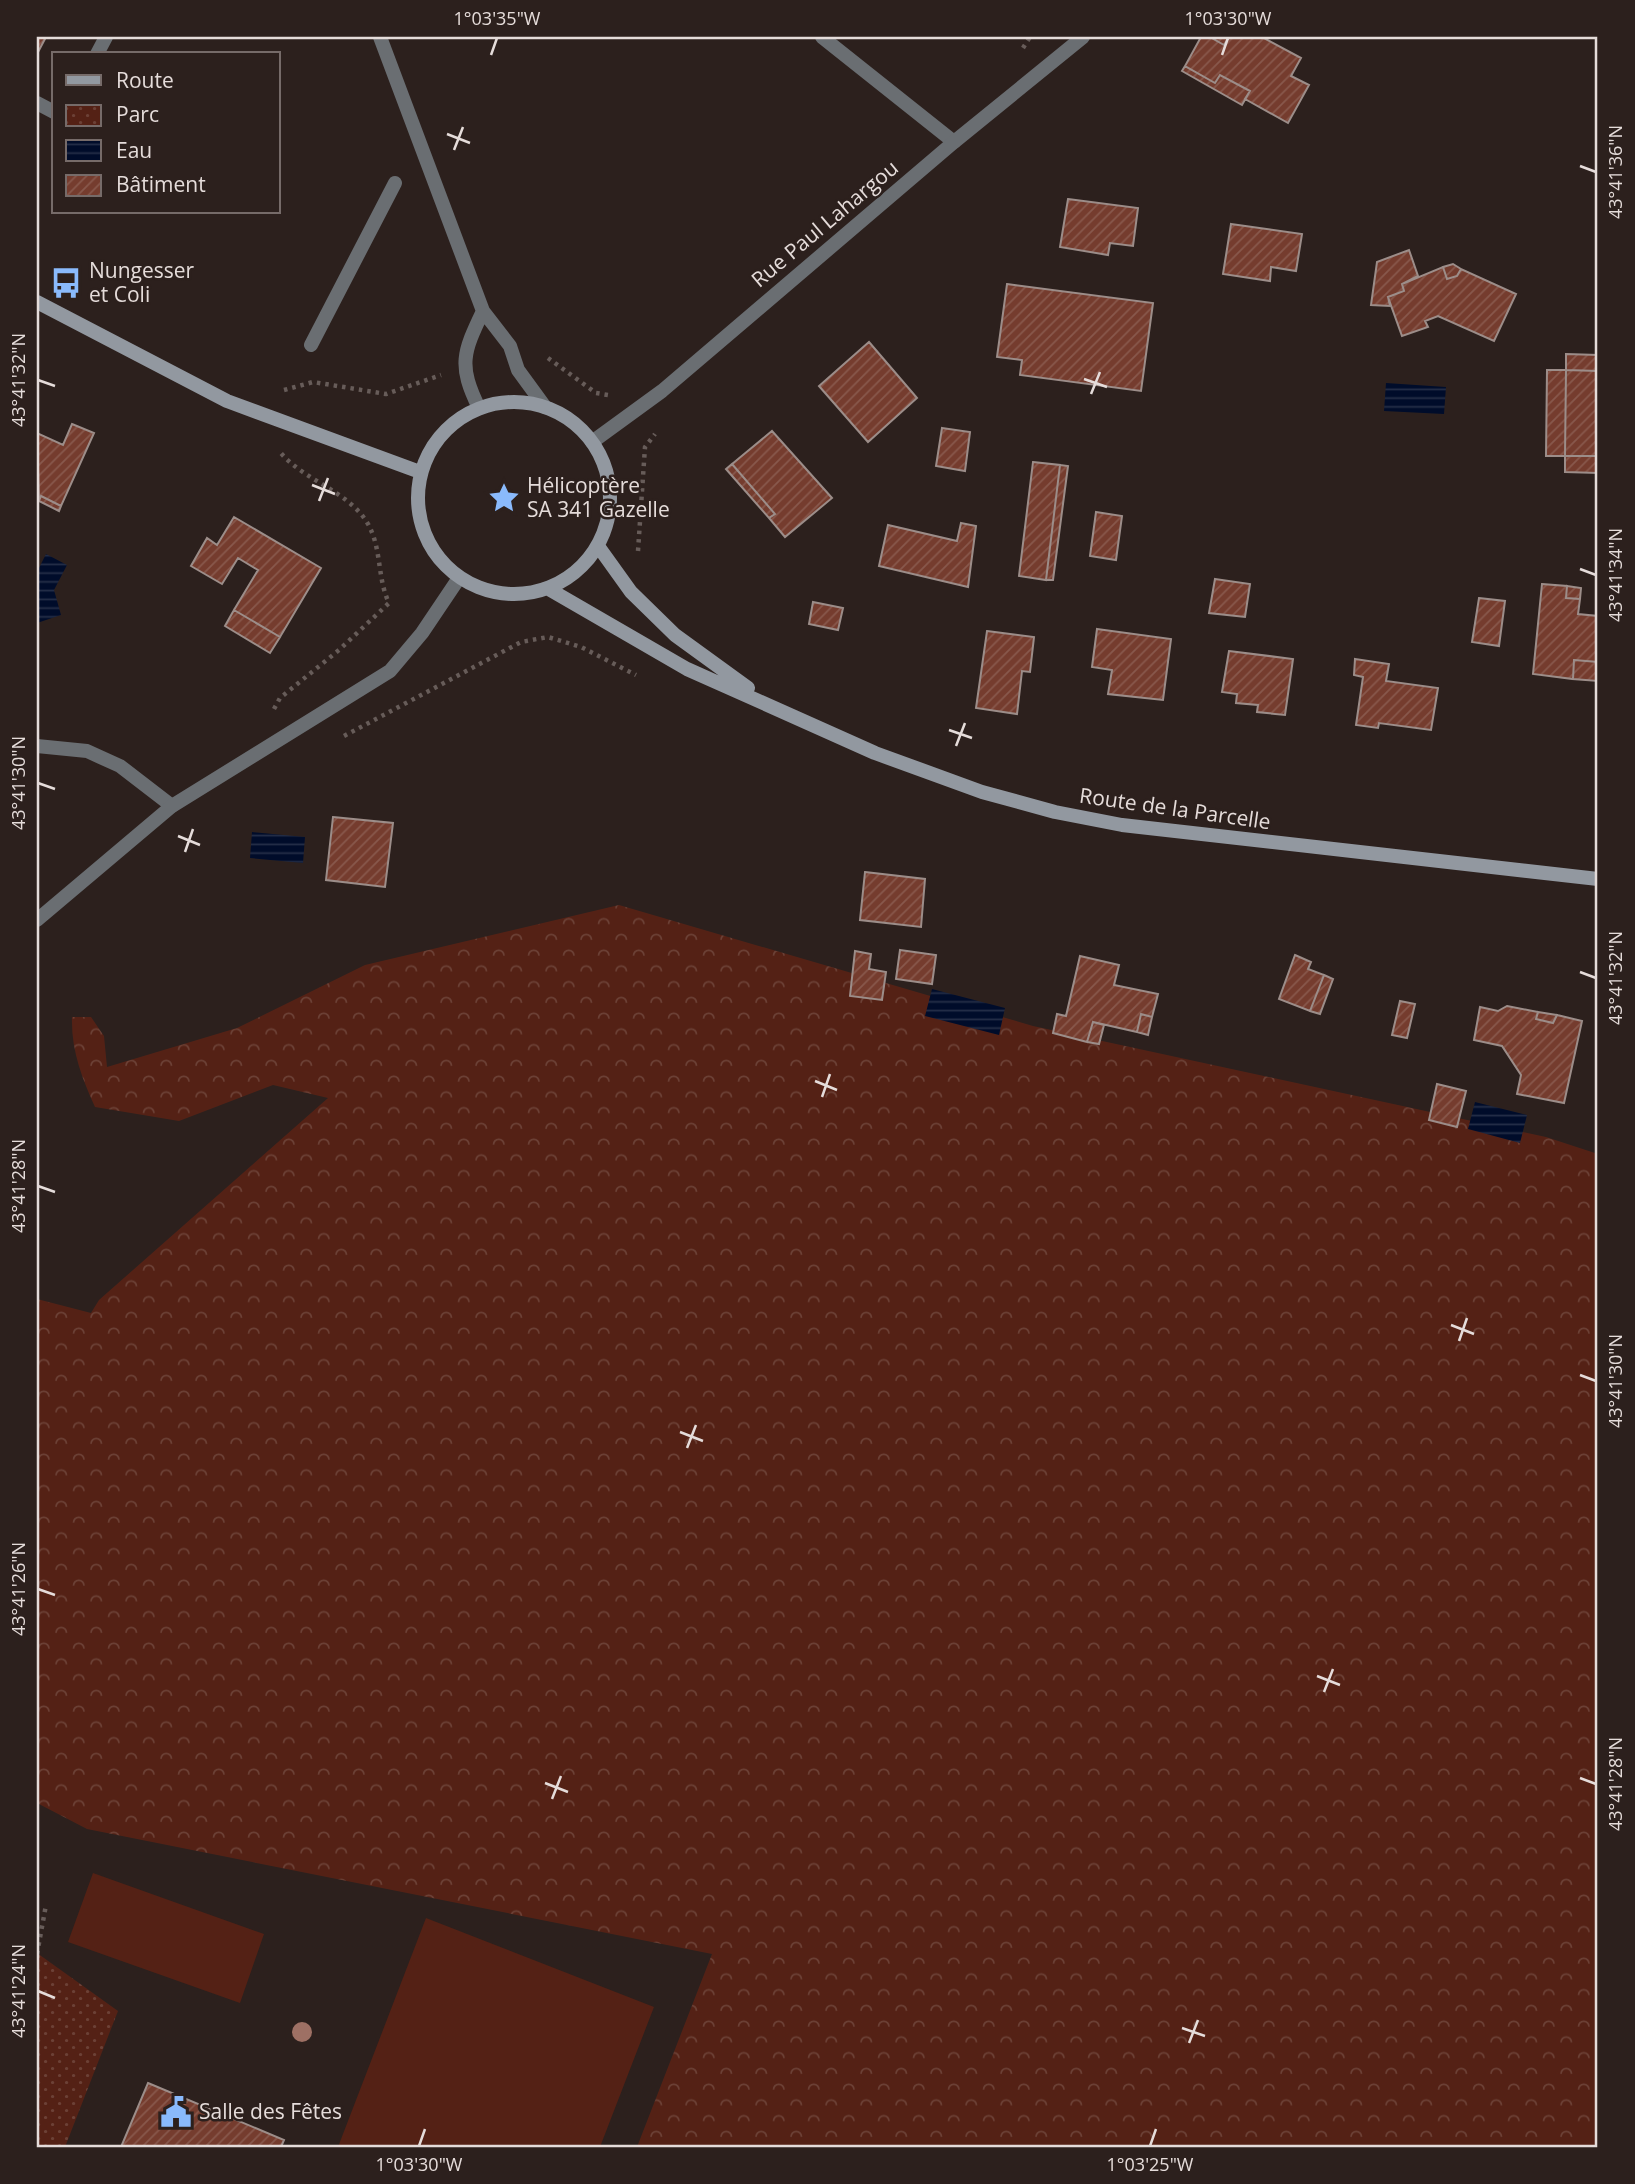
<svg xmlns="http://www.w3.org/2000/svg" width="1635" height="2184" viewBox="0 0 1635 2184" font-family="'Open Sans',sans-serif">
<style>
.green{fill:#542115}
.forest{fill:url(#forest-crowns)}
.park{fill:url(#park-dots)}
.water{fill:url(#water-rules)}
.building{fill:url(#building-hatch);stroke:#9c8d89;stroke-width:2}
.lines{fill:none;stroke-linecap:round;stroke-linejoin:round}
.path{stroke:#675c59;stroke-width:4.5;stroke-dasharray:3.5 5;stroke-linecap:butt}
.service{stroke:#6a6e72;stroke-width:14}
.minor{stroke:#6a6e72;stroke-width:14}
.tertiary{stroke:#6a6e72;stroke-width:14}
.secondary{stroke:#9298a0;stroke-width:14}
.tree{fill:#9e7064}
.ticks{fill:none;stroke:#e5dcda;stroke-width:2.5}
.labels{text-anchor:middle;stroke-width:5;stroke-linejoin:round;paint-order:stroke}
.street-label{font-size:21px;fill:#e5dcda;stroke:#2c201d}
.poi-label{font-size:21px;fill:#e5dcda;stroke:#2c201d;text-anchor:start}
.neatline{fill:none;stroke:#e5dcda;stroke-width:2.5}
.ticks-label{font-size:18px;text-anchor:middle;fill:#e5dcda}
</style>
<defs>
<pattern id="forest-crowns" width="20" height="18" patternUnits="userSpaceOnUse" patternTransform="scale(1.75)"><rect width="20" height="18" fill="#542115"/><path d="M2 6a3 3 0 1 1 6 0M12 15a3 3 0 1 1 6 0" fill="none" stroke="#6c4136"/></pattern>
<pattern id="park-dots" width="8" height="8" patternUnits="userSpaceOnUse" patternTransform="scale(1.75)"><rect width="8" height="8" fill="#542115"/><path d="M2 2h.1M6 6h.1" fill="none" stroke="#6c4136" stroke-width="1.8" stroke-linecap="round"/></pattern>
<pattern id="water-rules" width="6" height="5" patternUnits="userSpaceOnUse" patternTransform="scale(1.75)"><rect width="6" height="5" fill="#000c2a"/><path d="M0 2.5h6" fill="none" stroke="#252f48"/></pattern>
<pattern id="building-hatch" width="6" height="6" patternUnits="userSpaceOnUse" patternTransform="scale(1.75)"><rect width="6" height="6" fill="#753c2e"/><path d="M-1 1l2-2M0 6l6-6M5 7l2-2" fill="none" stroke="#88584c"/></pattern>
</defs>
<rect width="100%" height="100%" fill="#2c201d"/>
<path class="green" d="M93,1873L264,1934L240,2003L68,1942Z
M426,1918L654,2007L600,2147H338Z"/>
<path class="forest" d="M619,905L1033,1026L1546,1137L1598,1154V2147H637L712,1954L87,1829L37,1803V1299L91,1313L99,1300L328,1098L273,1085L179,1121L95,1107C82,1078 71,1050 72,1017H91L104,1036L107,1067L237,1028L365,965Z"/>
<path class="park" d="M37,1953L118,2011L65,2147H37Z"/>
<path class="water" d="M1386,383L1446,387L1444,414L1384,411Z
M46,554L67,565L54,590L61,615L37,623V572Z
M252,832L305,837L303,863L250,858Z
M932,989L1005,1008L999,1035L925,1016Z
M1475,1102L1527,1115L1520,1143L1468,1129Z"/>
<path class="building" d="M37,37H46L37,54Z
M1201,37H1210L1224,45L1229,37H1262L1301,58L1291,76L1309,85L1288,123L1245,99L1250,91L1220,75L1215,83L1185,66Z
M1210,37H1229L1224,45Z
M1185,66L1215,83L1220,75L1250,91L1242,105L1182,71Z
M1068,199L1138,208L1133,246L1110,243L1108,255L1060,247Z
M1231,224L1302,234L1296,271L1271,267L1270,281L1223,274Z
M1409,250L1418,276L1402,284L1404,291L1388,297L1390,306L1371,305L1377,262Z
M1453,264L1461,269L1457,276L1447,279L1443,267Z
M1443,267L1447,279L1457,276L1461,269L1516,294L1494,341L1438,316L1425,321L1428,327L1402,336L1388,297L1404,291L1402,284Z
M1007,284L1153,303L1141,391L1020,375L1022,360L997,357Z
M869,342L917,398L868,442L819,386Z
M1566,354L1598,355V371L1566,370Z
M1547,370H1566L1565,456H1546Z
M1566,370L1598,371V456H1565Z
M72,424L94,433L61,506L41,496L39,501L37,433L63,445Z
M942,428L970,432L965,471L936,466Z
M772,431L832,498L785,537L769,518L775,514L732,464Z
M1565,456H1598V473L1565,472Z
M1033,462L1060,465L1046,580L1019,576Z
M732,464L775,514L769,518L726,469Z
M1060,465L1068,466L1053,580H1046Z
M41,496L61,506L59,511L39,501Z
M1096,512L1122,516L1116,560L1090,556Z
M234,517L321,568L280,637L234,610L258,570L238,558L222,584L191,566L207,538L217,545Z
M961,523L976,526L968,587L879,566L888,525L957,541Z
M1215,579L1250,584L1245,617L1209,613Z
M1542,584L1567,586L1566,598L1580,599L1578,614L1598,616V662L1574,660L1573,679L1533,674Z
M1567,586L1581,588L1580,599L1566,598Z
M1479,598L1505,601L1499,646L1472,642Z
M813,602L843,608L838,630L809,624Z
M234,610L280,637L270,653L225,626Z
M1097,629L1171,639L1163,700L1108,694L1112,670L1092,667Z
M987,631L1034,637L1030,672L1022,671L1017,714L976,708Z
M1229,651L1293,659L1285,715L1257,712L1258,705L1236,703L1237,694L1222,692Z
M1355,659L1389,664L1386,681L1438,688L1431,730L1379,723L1378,728L1356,725L1363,677L1354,675Z
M1574,660L1598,662V681L1573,679Z
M333,817L393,823L385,887L326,880Z
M865,872L925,879L921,927L860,920Z
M900,950L936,955L932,984L896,979Z
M855,951L871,954L869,969L886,972L882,1000L850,996Z
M1295,955L1311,962L1308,969L1324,975L1310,1011L1279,999Z
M1080,956L1119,965L1114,985L1158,994L1152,1017L1141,1014L1137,1032L1093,1022L1087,1042L1053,1033L1057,1014L1066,1016Z
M1324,975L1333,979L1320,1014L1310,1011Z
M1400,1001L1415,1004L1407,1038L1392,1035Z
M1507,1006L1538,1012L1536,1019L1553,1023L1557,1015L1582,1021L1564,1103L1517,1094L1521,1075L1502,1046L1474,1040L1480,1007L1498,1011Z
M1538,1012L1557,1015L1553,1023L1536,1019Z
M1141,1014L1152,1017L1148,1035L1137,1032Z
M1093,1022L1104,1025L1099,1044L1087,1042Z
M1437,1084L1466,1091L1457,1127L1429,1120Z
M148,2083L284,2140L281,2147H121Z"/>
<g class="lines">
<path class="path" d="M1023,48L1030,37
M548,358L596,393L608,395
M284,390L313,382L386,394L441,375
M638,551L645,447L655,434
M274,709L280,698L339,650L389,603C377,578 382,549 368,524C349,491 304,481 280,452
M344,736L521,642L548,637L581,647L636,675
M37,1954L46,1905"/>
<path class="service" d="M380,37L483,311L510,346L518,370L545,407
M822,37L954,142
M97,54L106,37
M37,103L54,112
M311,345L395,183
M479,408C458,365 463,353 483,311"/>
<path class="minor" d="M592,442L662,391L954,142L1083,37
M37,746L87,751L120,766L172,806"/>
<path class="tertiary" d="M37,920L172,806L390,671L422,633L459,578"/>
<path class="secondary" d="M37,302L227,401L420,472
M418 498a96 96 0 1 1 192 0a96 96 0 1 1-192 0Z
M598,546L631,592L675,635L748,688
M547,588L687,669L875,753L982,792L1055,812L1122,825L1598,879"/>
</g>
<circle class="tree" cx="302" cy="2032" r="10"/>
<path class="ticks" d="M491,55L497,38M1222,55L1228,38M447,134L470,143M454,150L463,127M1580,166L1596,172M1084,379L1107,387M38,380L55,386M1091,394L1100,372M312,485L335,494M319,501L328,478M1580,569L1596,575M949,730L972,738M956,746L965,723M38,783L55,789M178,836L200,845M185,852L193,829M1580,972L1596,978M815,1081L837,1090M822,1097L830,1074M38,1186L55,1192M1451,1325L1474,1334M1459,1341L1467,1318M1580,1375L1596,1381M680,1432L703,1441M687,1448L696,1425M38,1589L55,1595M1317,1676L1340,1685M1324,1692L1333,1669M1580,1778L1596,1784M545,1783L568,1792M552,1799L561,1776M38,1991L55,1998M1182,2028L1205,2036M1189,2043L1198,2020M419,2146L425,2129M1150,2146L1156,2129"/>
<defs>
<symbol id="bus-bare" viewBox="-9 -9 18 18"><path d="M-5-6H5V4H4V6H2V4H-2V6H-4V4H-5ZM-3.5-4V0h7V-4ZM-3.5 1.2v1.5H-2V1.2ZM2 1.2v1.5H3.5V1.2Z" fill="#8abafc" stroke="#2c201d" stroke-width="2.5" paint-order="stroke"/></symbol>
<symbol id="sight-bare" viewBox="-9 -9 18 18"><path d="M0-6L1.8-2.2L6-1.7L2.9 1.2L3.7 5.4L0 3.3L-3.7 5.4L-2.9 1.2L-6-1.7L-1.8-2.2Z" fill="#8abafc" stroke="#2c201d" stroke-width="2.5" paint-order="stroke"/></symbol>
<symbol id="civic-bare" viewBox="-9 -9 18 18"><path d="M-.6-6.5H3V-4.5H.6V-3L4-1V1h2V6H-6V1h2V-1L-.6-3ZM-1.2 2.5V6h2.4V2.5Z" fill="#8abafc" stroke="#2c201d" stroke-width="2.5" paint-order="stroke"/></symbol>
</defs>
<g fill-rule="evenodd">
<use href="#bus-bare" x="44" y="261" width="44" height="44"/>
<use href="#sight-bare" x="482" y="476" width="44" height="44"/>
<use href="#civic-bare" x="154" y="2090" width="44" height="44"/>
</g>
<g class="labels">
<g class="street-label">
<text transform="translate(825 224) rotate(-40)" y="7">Rue Paul Lahargou</text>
<text transform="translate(1175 809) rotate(8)" y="7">Route de la Parcelle</text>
</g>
<g class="poi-label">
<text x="89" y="278">Nungesser<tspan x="89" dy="24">et Coli</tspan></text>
<text x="527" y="493">Hélicoptère<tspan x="527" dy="24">SA 341 Gazelle</tspan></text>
<text x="199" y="2119">Salle des Fêtes</text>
</g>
</g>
<rect width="1635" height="2184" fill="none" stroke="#2c201d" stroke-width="77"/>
<rect x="52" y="52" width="228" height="161" fill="#2c201d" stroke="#766b69" stroke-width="2"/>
<rect x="66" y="75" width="35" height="10" fill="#9298a0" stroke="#766b69" stroke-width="2"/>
<text x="116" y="88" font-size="21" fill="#e5dcda">Route</text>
<rect x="66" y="105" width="35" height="21" fill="url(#park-dots)" stroke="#766b69" stroke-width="2"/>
<text x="116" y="122" font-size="21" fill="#e5dcda">Parc</text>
<rect x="66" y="140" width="35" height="21" fill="url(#water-rules)" stroke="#766b69" stroke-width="2"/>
<text x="116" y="158" font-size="21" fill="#e5dcda">Eau</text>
<rect x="66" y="175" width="35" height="21" fill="url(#building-hatch)" stroke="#766b69" stroke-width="2"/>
<text x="116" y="192" font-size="21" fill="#e5dcda">Bâtiment</text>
<rect x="38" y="38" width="1558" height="2108" class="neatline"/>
<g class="ticks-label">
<text x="497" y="25">1°03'35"W</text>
<text x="1228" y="25">1°03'30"W</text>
<text transform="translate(1616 172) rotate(-90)" y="6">43°41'36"N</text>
<text transform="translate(19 380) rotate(-90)" y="6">43°41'32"N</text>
<text transform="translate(1616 575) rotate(-90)" y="6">43°41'34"N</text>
<text transform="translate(19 783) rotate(-90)" y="6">43°41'30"N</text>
<text transform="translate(1616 978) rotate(-90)" y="6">43°41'32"N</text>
<text transform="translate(19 1186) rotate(-90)" y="6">43°41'28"N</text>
<text transform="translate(1616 1381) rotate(-90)" y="6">43°41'30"N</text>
<text transform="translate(19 1589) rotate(-90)" y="6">43°41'26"N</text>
<text transform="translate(1616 1784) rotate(-90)" y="6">43°41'28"N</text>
<text transform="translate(19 1991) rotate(-90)" y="6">43°41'24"N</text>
<text x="419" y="2171">1°03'30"W</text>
<text x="1150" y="2171">1°03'25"W</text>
</g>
</svg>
